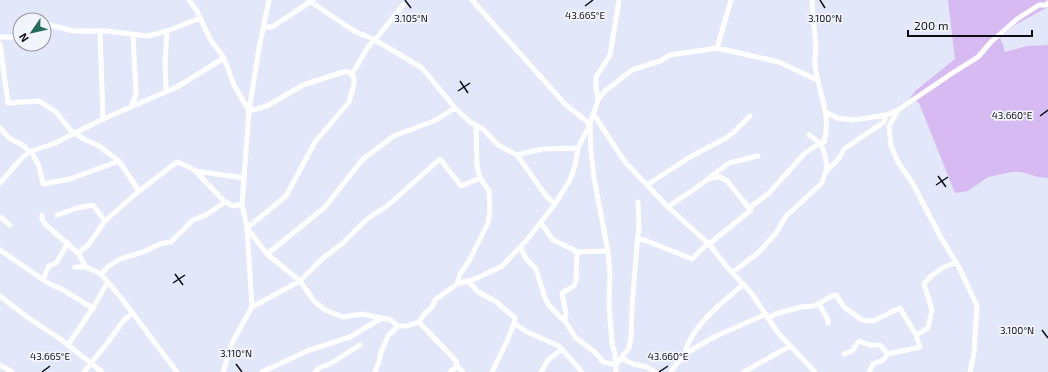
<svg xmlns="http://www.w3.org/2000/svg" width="1048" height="372" viewBox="0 0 1048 372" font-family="'Exo 2',sans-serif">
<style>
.green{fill:#d7baf2}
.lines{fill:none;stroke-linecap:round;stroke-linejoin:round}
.minor{stroke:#fff;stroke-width:5}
.ticks{fill:none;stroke:#0c0e14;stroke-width:1.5}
.ticks-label{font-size:10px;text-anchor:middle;fill:#0c0e14;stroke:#f3f5fc;stroke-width:3.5;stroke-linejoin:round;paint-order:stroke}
</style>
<rect width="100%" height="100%" fill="#e2e8f9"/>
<path class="green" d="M948,0H1048V7L1015,25L1000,38L1003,45L1005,52L1027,46L1048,45V178L1038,177L1021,172H1012L988,177L968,191L955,193L919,103L910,98L915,91L955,59Z"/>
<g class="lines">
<path class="minor" d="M189,0L197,11L210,39L224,58L234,85L249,111
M308,0L354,31L375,40L422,68L455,108L470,122L483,129L498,145L517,155L547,197L555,204
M472,0L565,104L590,124L591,152L594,178L608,251L610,274L609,306L612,343L615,354L616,372
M403,5L375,40L368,47L352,74L354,79V84L349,102L315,142L286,196L247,228L267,254L300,281L314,301L325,310L343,317L362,314L391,320L398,326H407L419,322L424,314L432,307L435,300L457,284L475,279L502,266L526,241L555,204L570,180L575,166L578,148L590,124L598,100L596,86V77L610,55L619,0
M44,27L49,25L74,31H106L148,36L167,31L200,18
M264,27H272L313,0
M100,31L103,119
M0,37H15L20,35
M0,44L8,103L39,101L56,112L71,131L84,139L99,146L119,161L139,191
M717,48L731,0
M166,92L165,62L167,31
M598,100L605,91L632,70L660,61L670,55L717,48L779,62L817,80
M131,107L136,95L133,35
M898,110L889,126L891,146L898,162L913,184L940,236L960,269L977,306L974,353L970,372
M249,111L267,106L303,85L343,72H348L352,74
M826,112L837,118L854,120L886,115L898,110L951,74L978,57L991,42L1017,19L1039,5H1046L1048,3
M594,115L625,162L668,207L709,244L727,267L752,294L778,333L815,372
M0,128L9,138L24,146L29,152
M31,151L39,166L43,184L70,179L119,161
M517,155L542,149L578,148
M195,171L225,202L233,206L242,204
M826,172L840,157L844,149L884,122L886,115
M710,177L729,163L758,156
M0,183L20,160L29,152L55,143L103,119L177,87L224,58
M647,185L690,157L726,138L734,132L750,116
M668,207L710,178L720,177L727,181L749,208
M42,215V219L45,224L78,253L86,267
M57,215L77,208L93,205L105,221
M0,217L10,225
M541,223L553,240L572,249L577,252L608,251
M639,239L647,241L692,259L708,243
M709,244L751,210L749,208L769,193L805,153L820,143L809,135
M520,247L527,260L536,269L545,298L549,305L559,316L565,321L576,338L596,353L603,362L616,365L621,358L633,364L647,367L655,372
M0,250L48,283L63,290L93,308
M78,253L88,245L105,221L139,191L177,162L189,167L195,171L244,178
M267,254L324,208L363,159L394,136L436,120L455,108
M75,267H86L101,274L122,299L177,372
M733,272L758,253L776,233L786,216L822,183C823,178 825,175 826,171C828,165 824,149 820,143L824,142C832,116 818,91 815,65C814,59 816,53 816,47C815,31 812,16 812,0
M101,274L109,266L120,259L143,252L160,244L171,242L193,220L206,215L225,202
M43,279L49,266L56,263L68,243
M468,281L478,292L495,301L515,318L514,323L527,332L559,346L582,372
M457,284L460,274L469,261L488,223L490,210L489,191L480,178L477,166L476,125
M0,296L27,317L59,338L102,372
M819,304L828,320V323
M252,307L300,281L322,259L343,243L367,219L387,206L440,159L461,186L480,178
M769,318L775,314L801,307L814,306L832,296L836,295L844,307L862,320L873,321L900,308L916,335
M565,321L566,314L562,293L574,286L576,281L577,252
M419,322L456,361L457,366L463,372
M68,345L93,308L107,283
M685,354C690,327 724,301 744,284
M844,354L852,351L859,341L870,345H880L883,349L888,354
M621,358L629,348L631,338L632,307L637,245L639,227L638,202
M0,365L12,372
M84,372L108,342L124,320L132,314
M223,372L233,341L252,307L247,228L242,204L249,111L259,48L269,0
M262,372L307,351L350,337L380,319
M315,372L319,368L330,364L360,345
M375,372L380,359V355L388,336L398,326
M450,372L457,366
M492,372L507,341L514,323
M541,372L548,360L561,350
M671,372L677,363L682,359L685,354L714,337L766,314
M744,372L790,346
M869,372L873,364L883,360L888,354L920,347L916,335L928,328L932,310L924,284L931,276L944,267L955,263"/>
</g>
<path class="ticks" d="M405,0L411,8M820,0L825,8M585,6L593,0M460,81L468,93M458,91L470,83M1040,116L1048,110M938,176L946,187M936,185L948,177M175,274L183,285M173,283L185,275M1042,330L1048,338M236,364L242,372M42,372L50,366M659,372L668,366"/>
<g class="ticks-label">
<text x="585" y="19">43.665°E</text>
<text x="411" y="22">3.105°N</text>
<text x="825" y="22">3.100°N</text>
<text x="1012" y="119">43.660°E</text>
<text x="1017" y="334">3.100°N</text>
<text x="236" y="357">3.110°N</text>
<text x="50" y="360">43.665°E</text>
<text x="668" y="360">43.660°E</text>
</g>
<g transform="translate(32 32) rotate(236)"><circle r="19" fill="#f3f5fc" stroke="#97999f"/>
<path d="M0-3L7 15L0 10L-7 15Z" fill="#246b5f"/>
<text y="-6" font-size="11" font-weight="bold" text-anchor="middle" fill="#0c0e14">N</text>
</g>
<path d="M908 30v6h124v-6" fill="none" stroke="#0c0e14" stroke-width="2"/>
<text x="914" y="30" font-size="12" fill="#0c0e14" stroke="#f3f5fc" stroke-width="3" paint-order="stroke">200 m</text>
</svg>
